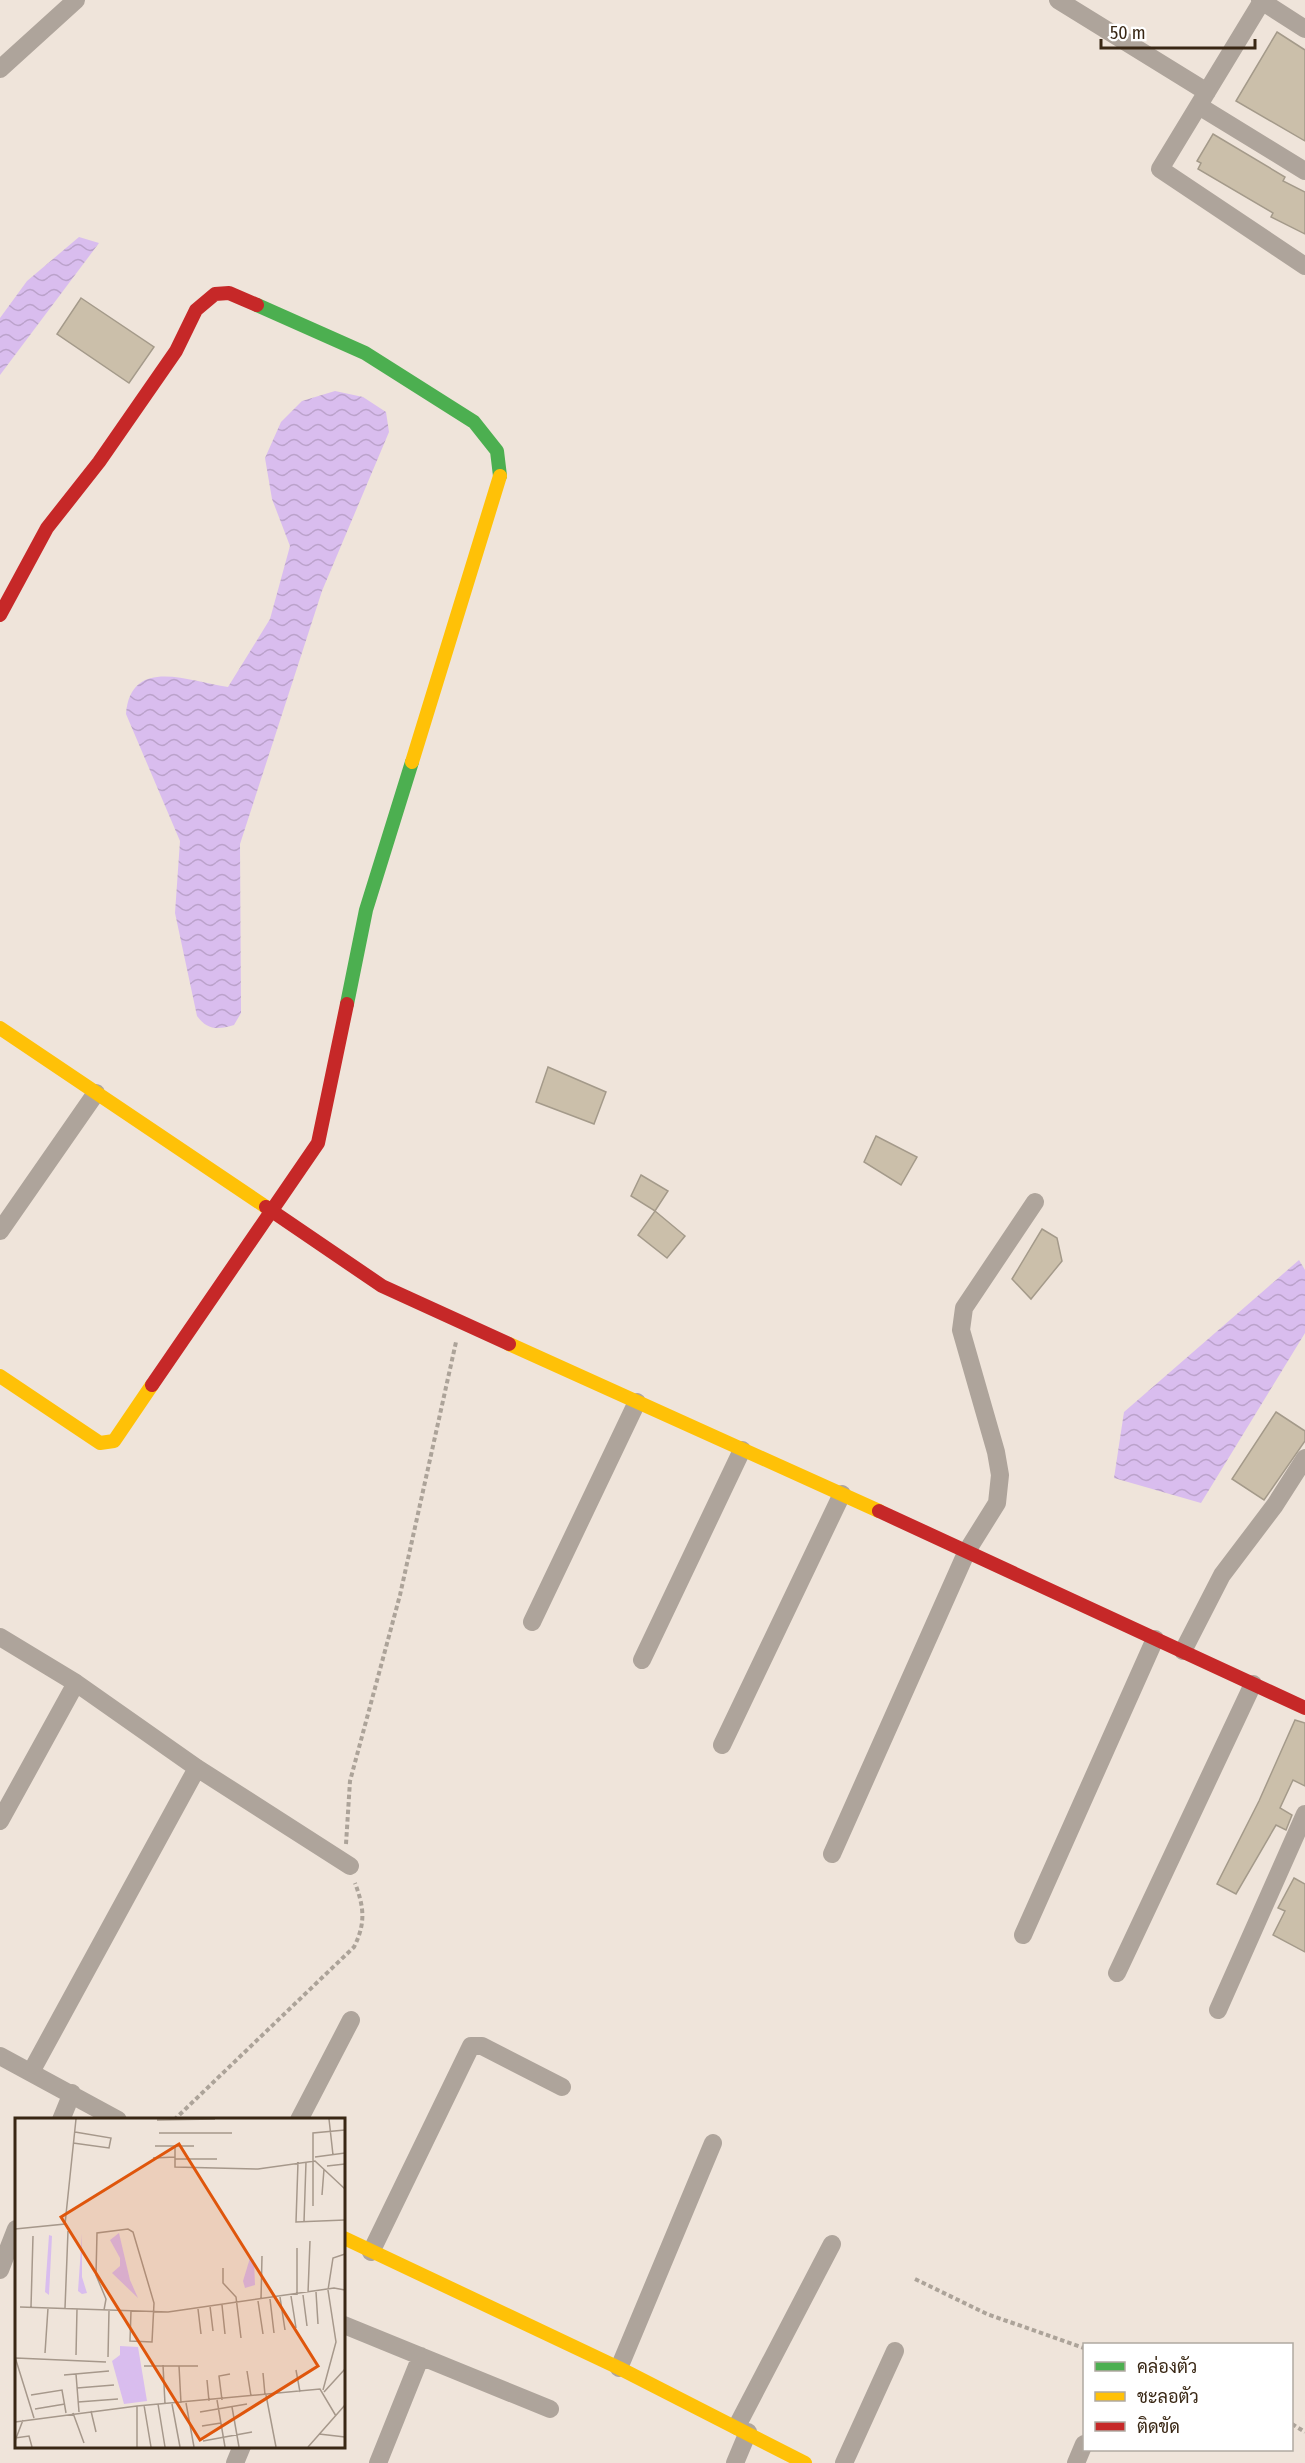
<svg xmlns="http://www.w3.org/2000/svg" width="1305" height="2463" viewBox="0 0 1305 2463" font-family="'Fira Sans Condensed',Sarabun,sans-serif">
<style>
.water{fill:url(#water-waves)}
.building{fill:#cbbfaa;stroke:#a49a8a;stroke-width:1.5}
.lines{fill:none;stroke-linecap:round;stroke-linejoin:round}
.path{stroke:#aca399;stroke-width:4;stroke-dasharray:4.5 3;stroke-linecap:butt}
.street{stroke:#aea49b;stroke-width:18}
.fast{stroke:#4caf50;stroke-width:14}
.slow{stroke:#ffc107;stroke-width:14}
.jam{stroke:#c62828;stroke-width:14}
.inset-road{fill:none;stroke:#a6988b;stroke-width:1.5}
.view{fill:#df560c;fill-opacity:0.15;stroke:#df560c;stroke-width:3}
.inset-edge{fill:none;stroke:#392714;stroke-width:3}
</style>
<defs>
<pattern id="water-waves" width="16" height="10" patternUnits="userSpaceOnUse" patternTransform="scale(1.5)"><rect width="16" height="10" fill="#d9bdee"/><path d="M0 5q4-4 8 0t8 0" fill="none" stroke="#bba2cb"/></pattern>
</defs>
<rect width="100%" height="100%" fill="#efe4da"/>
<path class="water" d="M79,237L99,243L0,375V318L27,281Z
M335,391L363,397L386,412L389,432L322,591L240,844L241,1013L234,1025C218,1030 207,1030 197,1016L175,913L180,841L126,714C131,655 190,682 228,687L270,619L290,546L272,499L265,458L281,422L302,401Z
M1299,1260L1305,1270V1333L1201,1503L1114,1478L1124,1412Z"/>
<path class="building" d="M1277,32L1305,50V141L1236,101Z
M1213,134L1285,177L1283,181L1305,192V234L1271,217L1273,213L1198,169L1201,163L1197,161Z
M81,298L154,347L129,383L57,334Z
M548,1067L606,1092L594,1124L536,1102Z
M876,1136L917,1157L901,1185L864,1162Z
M641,1175L668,1191L655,1211L631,1196Z
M655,1211L685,1236L667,1258L638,1235Z
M1042,1229L1057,1238L1062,1261L1031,1299L1012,1279Z
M1276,1412L1305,1431V1441L1264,1500L1232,1479Z
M1295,1720L1305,1723V1786L1293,1780L1280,1808L1292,1815L1286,1830L1276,1825L1236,1894L1217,1884L1259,1801Z
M1294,1878L1305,1884V1952L1273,1935L1285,1911L1278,1908Z"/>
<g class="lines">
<path class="path" d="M346,1844L350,1781L400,1595L456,1342
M174,2120L354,1947C366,1923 364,1907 355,1883
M915,2279L987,2314L1084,2348
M1292,2424L1305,2432"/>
<path class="street" d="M1058,0L1207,92
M1260,0L1305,29
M1262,1L1160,169L1305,266
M0,69L76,0
M1199,106L1305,171
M0,1231L96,1093
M532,1622L637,1402
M0,1637L76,1683L197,1768L350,1866
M1183,1651L1222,1575L1275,1505L1305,1458
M642,1660L742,1450
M722,1745L842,1494
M0,1821L76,1683
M832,1854L967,1551L997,1503L1000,1475L996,1452L961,1330L964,1308L1035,1202
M1023,1935L1155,1639
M1117,1973L1253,1684
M1218,2010L1305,1814
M0,2056L118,2120
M31,2072L197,1768
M61,2120L72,2093
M299,2120L351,2020
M371,2252L471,2046H482L562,2087
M0,2270L16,2229
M344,2325L550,2409
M619,2368L713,2143
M737,2426L832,2244
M235,2463L242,2446
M378,2463L421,2356
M735,2463L748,2432
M844,2463L895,2351
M1076,2463L1084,2444"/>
<path class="fast" d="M257,305L365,353L474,422L497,451L500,476
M347,1004L366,910L412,762"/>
<path class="slow" d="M412,762L500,476
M0,1028L266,1207
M509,1344L879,1511
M0,1376L100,1443L114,1441L152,1385
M344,2238L619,2368L805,2463"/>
<path class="jam" d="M0,615L47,528L99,462L176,351L196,310L215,294L229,293L257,305
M266,1207L382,1286L509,1344
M152,1385L318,1143L347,1004
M879,1511L1305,1708"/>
</g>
<g transform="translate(15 2118)">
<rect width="330" height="330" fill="#efe4da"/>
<path d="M104,115L115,162L123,180L97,155L105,148V140L95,122ZM67,116V159L72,175L67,176L63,173ZM34,117L37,118L34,177L30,174ZM235,140L239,142L240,167L230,170L228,163ZM105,228L123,229L132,283L109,286L97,243L105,237Z" fill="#d9bdee"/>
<path class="inset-road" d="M314,1L318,37M142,2L200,1M144,15H217M58,25L94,30L96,20L60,14M140,28H179M160,28V49L243,51L300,43L330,71M300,39L330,35M138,40L160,39M160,41H202M283,44L281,104L330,102M312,48L330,46M307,77L309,51M298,88V15L330,12M289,104L291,44M0,111L50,106L61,1M208,150V165L221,179L226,220M301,174L303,206M293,175L295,123M282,177V130M288,177L292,208M276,178L281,210M265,179L270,212M255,181L259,215M246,182L247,138M243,183L248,216M207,187L210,216M195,188L198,213M5,189L153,194L319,170L330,172M16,189L18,118M50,190L53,113M183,191L186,216M89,192L91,181L81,157L82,115L113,111L118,114L139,185L137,224L115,223L116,193M30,235L33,190M61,237L62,191M0,239L19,300M93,239L94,192M1,240L91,244M148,247L150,286M129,248H183M164,248L166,285M281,252L285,274M232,253L236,278M248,255L250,277M61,256L64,294M49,257L94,253M192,262L194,283M62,270L99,267M308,272L321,224L313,172L318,140L330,136M309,274L330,251M16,277L47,272L51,295M251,277L261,329M202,282L210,329M207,282L204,258L215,256M63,284L103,281M171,285L179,329M143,286L150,329M157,286L165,329M129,287L136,329M122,288V329M217,289L224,329M20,291L50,286M76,293L81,314M185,294L232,286M58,295L69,325M0,304L122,288L305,271L321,298M187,308L206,305M304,316L330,319M0,320L14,318L17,329M0,323L8,302M188,323L237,314M293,329L330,287"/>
<path class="view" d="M164,26L303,248L185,322L46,99Z"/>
<rect width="330" height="330" class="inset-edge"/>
</g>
<rect x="1083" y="2343" width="210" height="108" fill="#ffffff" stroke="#b0a9a1" stroke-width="1.5"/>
<rect x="1095" y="2362" width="30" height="9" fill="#4caf50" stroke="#b0a9a1" stroke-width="1.5"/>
<text x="1137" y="2373" font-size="18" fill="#392714">คล่องตัว</text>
<rect x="1095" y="2392" width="30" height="9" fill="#ffc107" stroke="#b0a9a1" stroke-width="1.5"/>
<text x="1137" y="2403" font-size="18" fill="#392714">ชะลอตัว</text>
<rect x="1095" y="2422" width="30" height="9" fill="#c62828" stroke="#b0a9a1" stroke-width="1.5"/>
<text x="1137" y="2433" font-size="18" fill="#392714">ติดขัด</text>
<path d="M1101 39v9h154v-9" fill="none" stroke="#392714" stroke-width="3"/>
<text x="1110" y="39" font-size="18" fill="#392714" stroke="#ffffff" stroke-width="4.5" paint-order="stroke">50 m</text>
</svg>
